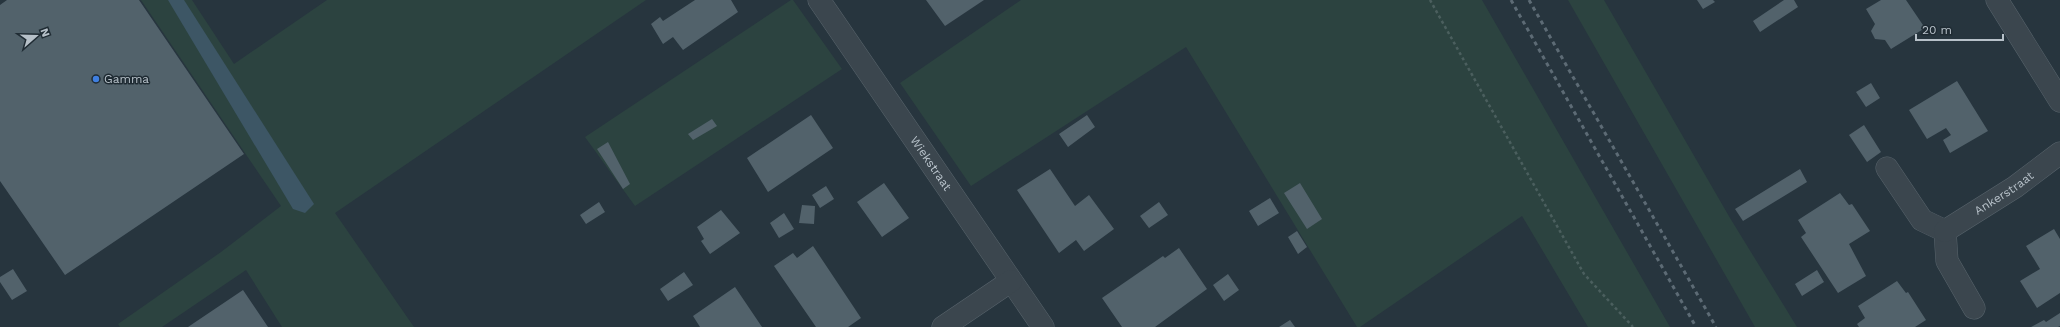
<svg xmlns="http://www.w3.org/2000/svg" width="2060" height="327" viewBox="0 0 2060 327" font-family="'Work Sans',sans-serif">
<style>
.green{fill:#2c4340}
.water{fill:#3d5665}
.building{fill:#52626b}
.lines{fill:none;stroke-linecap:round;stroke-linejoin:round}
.minor-casing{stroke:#58646c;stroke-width:23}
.path{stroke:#4b5f5e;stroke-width:2.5;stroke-dasharray:3 3;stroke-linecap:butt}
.minor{stroke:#3b464e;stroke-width:22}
.rail{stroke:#5d6b75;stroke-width:3;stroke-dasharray:4 4;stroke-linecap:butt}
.shop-dot{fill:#3f7fe0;stroke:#1f2b33;stroke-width:1.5}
.labels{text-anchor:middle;stroke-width:3;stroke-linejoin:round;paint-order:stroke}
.poi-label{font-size:12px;fill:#b7c1c9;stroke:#1f2b33;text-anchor:start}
.street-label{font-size:12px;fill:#b7c1c9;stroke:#1f2b33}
</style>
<rect width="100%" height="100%" fill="#27353e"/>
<path class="green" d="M141,0H192L234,64L327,0H646L335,213L414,327H282L246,270L162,327H120L118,324L221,252L281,206Z
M791,0H793L842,69L635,206L585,137Z
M1021,0H1482L1670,327H1588L1522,216L1360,327H1357L1186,47L971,186L900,83Z
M1568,0H1604L1730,218L1797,327H1755Z"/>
<path class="water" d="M168,0H184L314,204L305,213L293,209Z"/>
<path class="building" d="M7,0H139L244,154L65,275L0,181V5Z
M695,0H731L738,12L683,50L673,37L663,44L651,24L660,17L663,21Z
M926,0H984L945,26Z
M1697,0H1713L1715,2L1703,9Z
M1784,0H1794L1798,7L1760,32L1753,21Z
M1881,0H1906L1925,28L1891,49L1885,40L1875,39L1871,31L1875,24L1866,9Z
M1957,81L1988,131L1950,153L1943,140L1951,135L1946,128L1927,139L1909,110Z
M1871,83L1880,98L1866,107L1856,92Z
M811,115L833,148L768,192L747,158Z
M1087,115L1095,127L1068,147L1059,134Z
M712,119L717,126L693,140L688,134Z
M1864,125L1881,152L1867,162L1849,135Z
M608,142L630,184L623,189L597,149Z
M1050,169L1075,206L1089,195L1114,229L1084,251L1076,240L1059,253L1017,190Z
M1800,169L1807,182L1743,221L1735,209Z
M884,183L909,218L882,237L857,202Z
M1300,183L1322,219L1307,229L1284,193Z
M826,186L834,199L820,208L812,195Z
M1840,193L1849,205L1852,204L1870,231L1849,244L1866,276L1838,293L1801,237L1806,233L1798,220Z
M1270,198L1279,213L1258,226L1249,211Z
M599,202L605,212L586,224L580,215Z
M1159,202L1168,215L1149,228L1140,216Z
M802,205L815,206L814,224L799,223Z
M721,210L740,233L710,254L701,241L704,239L697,227Z
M784,213L794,229L779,238L770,223Z
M2054,229L2060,239V293L2037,308L2020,281L2040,269L2026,246Z
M1297,231L1307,247L1298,254L1288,237Z
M813,246L861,318L848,327H816L774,266L793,253L797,258Z
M1179,248L1207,289L1155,327H1122L1102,298L1163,256L1165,258Z
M13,269L27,291L12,300L0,282V277Z
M1817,270L1824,282L1802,296L1795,284Z
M684,272L693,285L668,301L660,289Z
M1228,274L1239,290L1224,301L1213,285Z
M1897,281L1906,293L1908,292L1926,320L1915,327H1859L1857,324L1865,318L1858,306Z
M735,287L762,327H700L693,316Z
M243,290L268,327H188Z
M2060,313V326L2058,327H2031L2044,320L2046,322Z
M1290,320L1295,327H1279Z"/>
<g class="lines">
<defs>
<g id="minor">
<path id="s1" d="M819,0L1043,327"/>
<path d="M1997,0L2060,101"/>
<path d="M1887,168L1922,220L1945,231L1947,261L1974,308"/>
<path id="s2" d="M1945,231L2015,187L2060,153"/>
<path d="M943,327L1011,281"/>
</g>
</defs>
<use href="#minor" class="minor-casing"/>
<path class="path" d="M1430,0L1584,274L1633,327"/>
<use href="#minor" class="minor"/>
<path class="rail" d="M1511,0L1696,327
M1529,0L1716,327"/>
</g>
<circle class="shop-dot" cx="96" cy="79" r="4"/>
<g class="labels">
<g class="poi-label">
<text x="104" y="83">Gamma</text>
</g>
<g class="street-label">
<text dy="4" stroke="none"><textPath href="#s1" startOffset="198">Wiekstraat</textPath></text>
<text dy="4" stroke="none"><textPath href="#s2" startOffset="70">Ankerstraat</textPath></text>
</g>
</g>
<g transform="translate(36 36) rotate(70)" stroke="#1f2b33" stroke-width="3" paint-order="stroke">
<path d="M0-3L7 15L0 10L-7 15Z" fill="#b7c1c9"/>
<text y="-6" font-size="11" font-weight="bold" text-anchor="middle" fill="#b7c1c9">N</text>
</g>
<path d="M1916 34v6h87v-6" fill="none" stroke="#b7c1c9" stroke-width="2"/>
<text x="1922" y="34" font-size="12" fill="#b7c1c9" stroke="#1f2b33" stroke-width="3" paint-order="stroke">20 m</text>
</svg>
